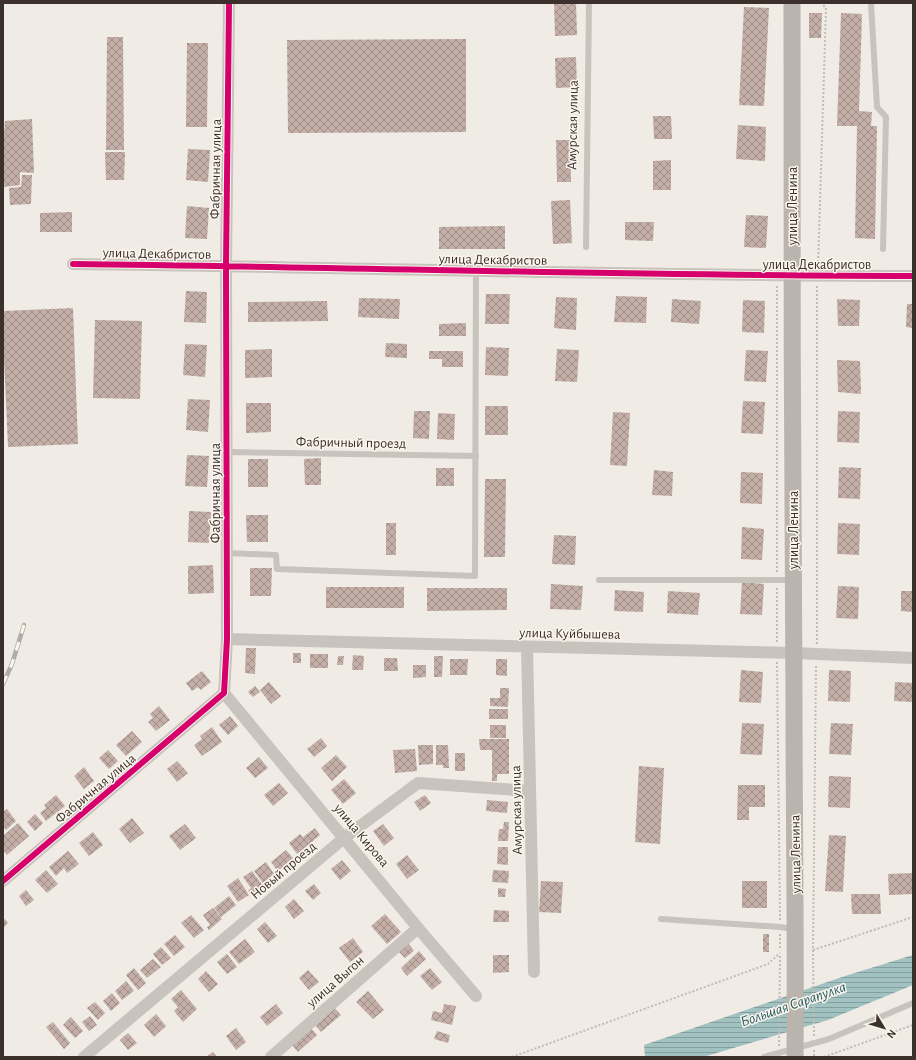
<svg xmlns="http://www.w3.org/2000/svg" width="916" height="1060" viewBox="0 0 916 1060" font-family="'Alegreya Sans',sans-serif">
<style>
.water{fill:url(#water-rules)}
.building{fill:url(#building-cross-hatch)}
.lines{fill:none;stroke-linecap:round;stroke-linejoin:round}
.path{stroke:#c2bbb6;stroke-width:2;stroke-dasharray:2 2;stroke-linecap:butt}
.service{stroke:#c9c3be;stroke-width:6}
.minor{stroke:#c9c3be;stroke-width:12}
.secondary{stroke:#bab3ae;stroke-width:17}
.rail-casing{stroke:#b1aca8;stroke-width:4.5}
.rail{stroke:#fbf5ee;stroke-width:3;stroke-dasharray:9;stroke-linecap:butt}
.cycleway-casing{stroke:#fbf5ee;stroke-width:8}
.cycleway{stroke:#d6006c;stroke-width:6}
.labels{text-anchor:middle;stroke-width:3;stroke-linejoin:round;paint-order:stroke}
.street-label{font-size:14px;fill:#3b302b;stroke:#fbf5ee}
.water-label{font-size:15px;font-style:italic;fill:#1f5a5e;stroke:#fbf5ee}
</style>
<defs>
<pattern id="water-rules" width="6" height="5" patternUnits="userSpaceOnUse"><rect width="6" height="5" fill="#a1c2c1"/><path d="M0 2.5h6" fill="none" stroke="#849e9d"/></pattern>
<pattern id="building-cross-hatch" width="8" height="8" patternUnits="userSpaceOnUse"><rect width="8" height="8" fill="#c3afa7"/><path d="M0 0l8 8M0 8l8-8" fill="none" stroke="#a08f88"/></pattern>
</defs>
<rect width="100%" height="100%" fill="#f0ebe5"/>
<path class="water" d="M913,955V985L828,1020L703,1057H645L644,1045L845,976Z"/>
<path class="building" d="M554,3H576L577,35L555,36Z
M744,7L769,8L764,106L739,105Z
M809,13H822L821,38H809Z
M841,13L862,14L859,111L872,112L871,126H877L875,239L855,238L857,126H837Z
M107,37H123L124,150H106Z
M466,39V132L288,133L287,40Z
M187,43H208L207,127H186Z
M576,57L577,87L556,88L555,58Z
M653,116H671L672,139H654Z
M32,119L34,173L20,172V185L3,187V152L5,121Z
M738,125L766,127L765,161L736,159Z
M556,140H570L571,182H557Z
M188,149L210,150L208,182L186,180Z
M105,152H125L124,180H106Z
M671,160V190H653V161Z
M22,175H32L31,204L10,205L9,188L21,187Z
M570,200L572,243L553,244L551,201Z
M187,206L209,208L207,239L185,238Z
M72,212V232H40V213Z
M746,215L768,216L766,248L744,247Z
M625,222H654L653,241L625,240Z
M505,226V249H439V227Z
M186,291L207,292L206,323L184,322Z
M486,294H510L509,324H485Z
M616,296L647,297L646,323L614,322Z
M556,297L577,298L576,330L554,328Z
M359,298L400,299L399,319L358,317Z
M672,299L701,301L699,324L671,322Z
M837,299L860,300L859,326H838Z
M743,300L765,301L764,333L742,332Z
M327,301L328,321L248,322V302Z
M907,304H913V328L906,327Z
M73,308L78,444L8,447L3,336V311Z
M95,320L142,321L140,399L93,398Z
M466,323V336H439V324Z
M386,343L407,344V358L385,357Z
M185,344L207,345L205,377L183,375Z
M486,347L509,348L508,376L485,375Z
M272,349V377L245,378V350Z
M557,349L579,350L577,382L555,381Z
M746,350L768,351L766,382L744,381Z
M429,351H463V367H442V359H429Z
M837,360L860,361L861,394L838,392Z
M188,399L210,400L208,432L186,430Z
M743,401L765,402L763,434L741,433Z
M246,403H271V432L246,433Z
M485,406H508V435H485Z
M414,411H430L429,439L413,438Z
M838,411L860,412L859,443L837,442Z
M613,412L630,413L627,466L610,465Z
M438,413L455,414L454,440L437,439Z
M187,455L209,456L207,487L185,486Z
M321,458V485H305L304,459Z
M248,459H268V487H248Z
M839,467L861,468L860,499L838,498Z
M436,468H454V486H436Z
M654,470L673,472L672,496L652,495Z
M741,472L763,473L762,504L740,503Z
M485,479H506L505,557H484Z
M189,511L211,512L209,543L188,542Z
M246,515H268V542H247Z
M386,523H396V555H386Z
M838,523L860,524L859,555L837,554Z
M742,527L764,529L762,560L741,559Z
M554,535L576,536L575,565L552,564Z
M213,565L214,593L188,594V566Z
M250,568H272L271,596H250Z
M742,582L764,584L762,615L740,614Z
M551,584L583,586L581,610L550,609Z
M838,586L859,587L858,619L836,618Z
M326,587H404V608H326Z
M427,588H507V610L427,611Z
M615,590L644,592L643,612L614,611Z
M668,591L700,593L698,615L667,613Z
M901,591H913V612L901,611Z
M246,648H256L255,674L245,673Z
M293,653H301V663H293Z
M310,654H328V668H310Z
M353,655L364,656L363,670H352Z
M338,656H344L343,665H337Z
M434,656H443L442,677H434Z
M384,658H397L398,671H384Z
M450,659H468L467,675H450Z
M496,659H507V676L496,675Z
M413,665H426V677L413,678Z
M741,670L763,672L761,703L739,702Z
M829,670L851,671L850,702L828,701Z
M202,671L211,682L201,690L198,687L192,691L186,683Z
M269,682L281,696L271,704L260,690Z
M895,682L913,683V702L894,701Z
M255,686L260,692L253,697L248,692Z
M500,688H509L508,707L490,706V698H500Z
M159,706L170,720L156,731L148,722L153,718L150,714Z
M489,709H508V719H489Z
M230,716L238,726L228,735L219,725Z
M742,723L764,724L762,755L740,754Z
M831,723L853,724L851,755L829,754Z
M490,725H506V738H490Z
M212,727L222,742L202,756L194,745L202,739L200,736Z
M132,731L142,742L126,756L116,745Z
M321,738L327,746L314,757L307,749Z
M479,739H509V774H497V781H492V750H480Z
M418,745H433V764L419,765Z
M436,745H448L449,768H443V765H436Z
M415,749L417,771L395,773L393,750Z
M108,750L118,761L109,769L99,758Z
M455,753H465V771H455Z
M336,755L347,767L332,781L321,768Z
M259,757L268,768L255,778L246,768Z
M177,761L188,773L177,782L167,769Z
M639,766L664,768L660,844L635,842Z
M84,767L94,781L84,789L74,776Z
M829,776L851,777L850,808L828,807Z
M344,779L356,793L343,804L331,790Z
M279,783L288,793L273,806L264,795Z
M738,785H765V807H749V820H737Z
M56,795L65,806L46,821L40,813L46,808L44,805Z
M425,795L431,803L420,811L414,802Z
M487,800L508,802L507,813L486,811Z
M7,809L16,821L6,830L3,826V812Z
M35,814L43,823L35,831L27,822Z
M132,818L144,833L130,843L119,829Z
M504,822H509L508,841H498L499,829H503Z
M18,823L29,836L7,855L3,850V836Z
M185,824L196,838L180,850L169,836Z
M383,824L394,838L384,846L373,831Z
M315,828L320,835L297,854L289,843L300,834L303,837Z
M93,832L103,845L89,856L79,843Z
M829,835L846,836L843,892L825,891Z
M498,847H508V865L497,864Z
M286,850L293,858L278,871L271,862Z
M68,851L79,864L67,873L64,868L56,876L49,867Z
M407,855L419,870L407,879L396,864Z
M342,860L351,871L340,880L331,869Z
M266,862L274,874L263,883L254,871Z
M46,870L58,884L47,893L35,880Z
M493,870L509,871L508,883L492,882Z
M252,871L264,887L252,896L248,891L251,888L243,877Z
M913,873V894L889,895L888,874Z
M238,878L249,895L238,902L227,886Z
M541,881L563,882L561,913L539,912Z
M742,881H767V908H742Z
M314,884L321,893L313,900L305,891Z
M498,888L506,889L505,897H498Z
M26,890L34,900L26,906L19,896Z
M851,894H880L881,914H852Z
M229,896L236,905L221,917L214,908Z
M294,899L304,911L294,919L285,907Z
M213,908L222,919L209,930L207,927L210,925L203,915Z
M494,910L509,911V922H493Z
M385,914L401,932L387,944L371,926Z
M191,915L204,930L194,938L181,923Z
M3,917L8,923L3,928Z
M265,922L277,936L268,943L257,929Z
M763,934H769V952H763Z
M175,935L185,947L174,956L164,944Z
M353,938L363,952L350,962L339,948Z
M245,939L255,952L239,964L229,952Z
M408,943L414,951L405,958L398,951Z
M161,947L171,958L162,965L153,954Z
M419,951L426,959L407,976L401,968Z
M227,954L237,967L227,974L217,962Z
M493,955H509V972L493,973Z
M153,959L161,967L147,978L140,970Z
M134,968L146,983L138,990L126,975Z
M430,968L442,982L432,990L420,976Z
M308,970L319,982L309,990L299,978Z
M206,971L218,984L209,992L198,979Z
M126,981L134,991L122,1000L115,991Z
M181,990L197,1009L183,1022L174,1011L178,1007L171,999Z
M368,991L384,1010L373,1019L356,1002Z
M112,993L120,1003L111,1011L103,1001Z
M95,1002L105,1013L98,1020L87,1008Z
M276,1004L283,1013L267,1026L260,1017Z
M444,1004L456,1006L452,1025L431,1020L433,1011L442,1013Z
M334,1007L341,1015L321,1032L314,1024Z
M156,1014L166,1026L154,1037L144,1025Z
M90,1016L97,1025L89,1031L82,1022Z
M71,1017L83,1031L75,1038L63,1025Z
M53,1022L70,1043L64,1049L46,1027Z
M310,1027L317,1035L298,1052L291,1044Z
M236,1028L246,1042L236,1050L226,1036Z
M437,1031L450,1035L448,1043L434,1039Z
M128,1033L137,1043L128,1050L120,1040Z
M213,1052L217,1057H206Z"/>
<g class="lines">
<path class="path" d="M818,266L826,8L821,3
M777,572V286
M777,588V642
M817,644V286
M777,662L780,920
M780,934V950
M813,950L913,917
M814,1036L813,950L816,664
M779,1046L780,954
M814,1050V1057
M512,1057L768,964L780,953
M824,1057L913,1025"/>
<path class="service" d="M871,3L877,107L886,117L883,249
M586,247L589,3
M227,452L476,456
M227,553L276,555L277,569L475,576L476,270
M599,580H791
M661,919L780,927L793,929
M764,1057L829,1039L913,1003"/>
<path class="minor" d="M73,264C353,267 633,276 913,276
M227,639L793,653L913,658
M527,647L534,972
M224,693L418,928L476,996
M3,881L224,693L227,639L226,266L229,3
M84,1057L344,838L418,783L530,791
M271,1057L418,928"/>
<path class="secondary" d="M792,3C792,234 792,466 794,697C794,817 796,937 795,1057"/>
<defs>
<path id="rail" d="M3,684L12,664L24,625"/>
</defs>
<use href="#rail" class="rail-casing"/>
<use href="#rail" class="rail"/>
<defs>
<path id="cycleway" d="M73,264C353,267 633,276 913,276
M3,881L224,693L227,639L226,266L229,3"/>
</defs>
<use href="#cycleway" class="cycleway-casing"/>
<use href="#cycleway" class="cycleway"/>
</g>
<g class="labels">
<g class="street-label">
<text transform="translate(572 125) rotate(-89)" y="5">Амурская улица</text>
<text transform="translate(215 169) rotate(-89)" y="5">Фабричная улица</text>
<text transform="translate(792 206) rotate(-90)" y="5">улица Ленина</text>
<text transform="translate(157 253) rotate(1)" y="5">улица Декабристов</text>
<text transform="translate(493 259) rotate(1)" y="5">улица Декабристов</text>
<text x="817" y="269">улица Декабристов</text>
<text transform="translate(351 442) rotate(1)" y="5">Фабричный проезд</text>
<text transform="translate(215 493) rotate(-90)" y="5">Фабричная улица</text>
<text transform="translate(793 530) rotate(-90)" y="5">улица Ленина</text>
<text transform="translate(570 633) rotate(1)" y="5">улица Куйбышева</text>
<text transform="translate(95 788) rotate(-40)" y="5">Фабричная улица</text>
<text transform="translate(516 810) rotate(-91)" y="5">Амурская улица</text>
<text transform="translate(362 835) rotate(50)" y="5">улица Кирова</text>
<text transform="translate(795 854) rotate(-91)" y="5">улица Ленина</text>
<text transform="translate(283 870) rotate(-40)" y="5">Новый проезд</text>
<text transform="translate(335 981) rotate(-41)" y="5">улица Выгон</text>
</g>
<g class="water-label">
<text transform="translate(793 1004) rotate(-19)" y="5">Большая Сарапулка</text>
</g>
</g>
<rect width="916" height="1060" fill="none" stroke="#3b302b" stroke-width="8"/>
<g transform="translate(884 1028) rotate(128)" stroke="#fbf5ee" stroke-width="3" paint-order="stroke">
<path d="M0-3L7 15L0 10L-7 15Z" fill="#3b302b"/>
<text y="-6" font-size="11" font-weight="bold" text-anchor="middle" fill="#3b302b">N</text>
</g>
</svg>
